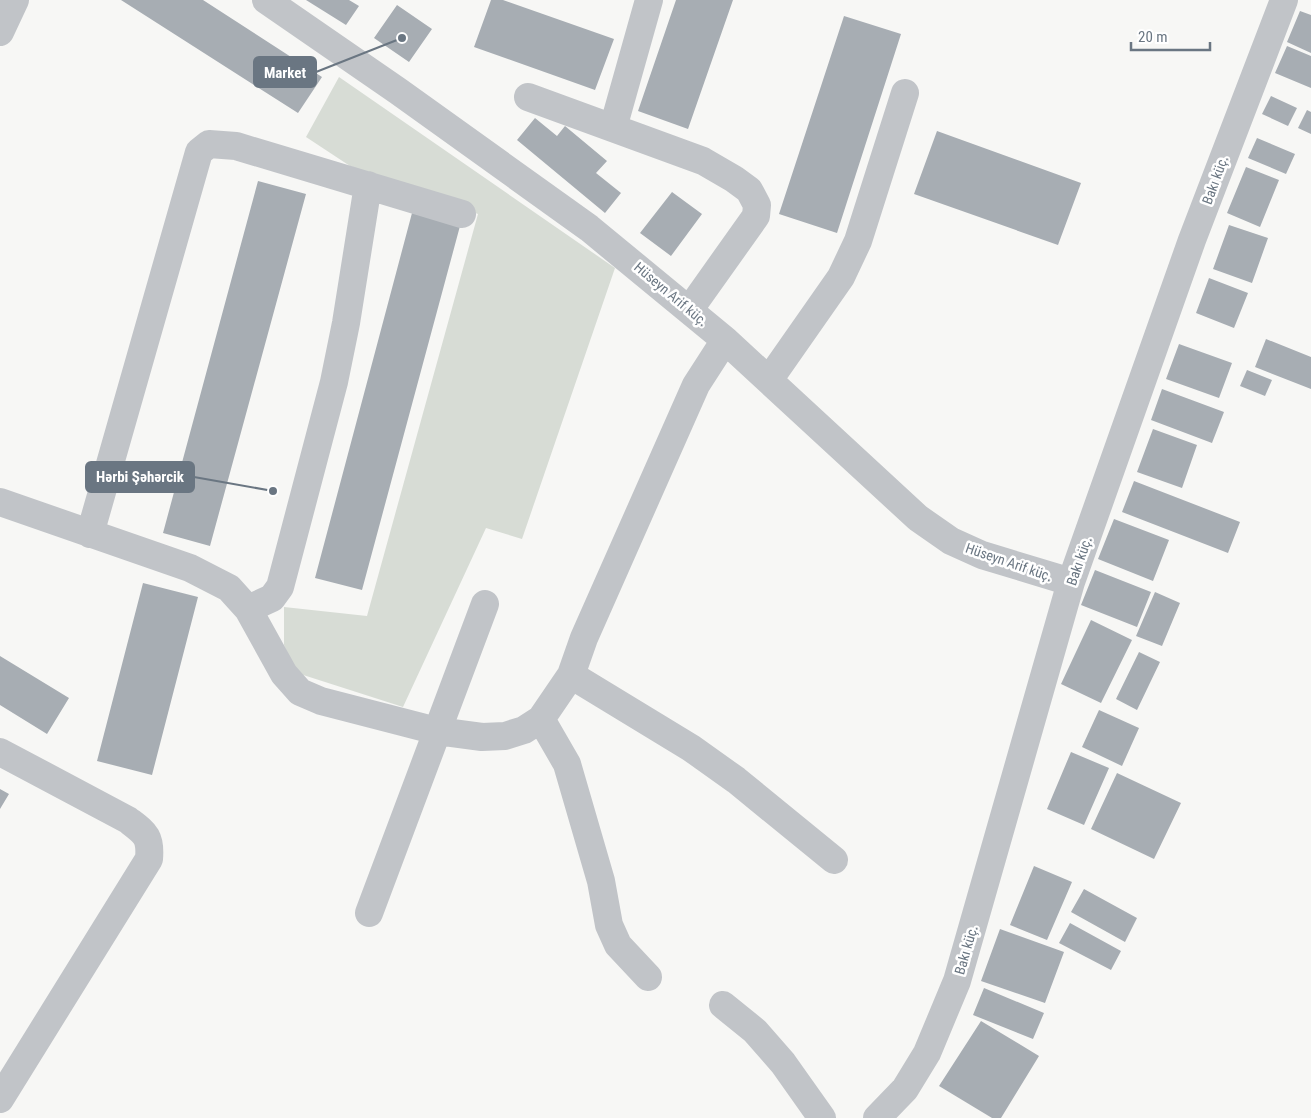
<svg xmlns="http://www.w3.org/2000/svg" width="1311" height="1118" viewBox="0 0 1311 1118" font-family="'Roboto Condensed',sans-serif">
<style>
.green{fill:#d7dcd5}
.building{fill:#a7adb3}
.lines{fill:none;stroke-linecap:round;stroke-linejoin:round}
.minor{stroke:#c1c4c8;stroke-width:28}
.labels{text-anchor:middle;stroke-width:5;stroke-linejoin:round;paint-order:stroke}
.street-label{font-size:14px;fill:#6a7682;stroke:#fff}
.leader{fill:none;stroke:#6a7682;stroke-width:2}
.callout-dot{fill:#6a7682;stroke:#fff;stroke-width:2}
.callout{fill:#6a7682;stroke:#6a7682;stroke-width:2}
.callout-label{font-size:15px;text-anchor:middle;font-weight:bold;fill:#fff}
</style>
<rect width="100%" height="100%" fill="#f7f7f5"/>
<path class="green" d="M339,77L615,268L522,539L486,528L403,707L297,673L284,645V607L367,616L478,214L350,166L306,137Z"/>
<path class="building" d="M121,0H203L322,77L298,113Z
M306,0H349L359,6L346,25Z
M491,0H503L614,39L595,90L474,47Z
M676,0H733L688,129L638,111Z
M397,5L432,29L409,62L374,38Z
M1300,11L1311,15V53L1287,42Z
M844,16L901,34L837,233L779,214Z
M1287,46L1311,56V88L1275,73Z
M1271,96L1297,108L1288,126L1262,114Z
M1307,110L1311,112V134L1298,128Z
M535,118L557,136L565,126L607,161L596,173L621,193L605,213L517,140Z
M937,131L1081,183L1058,245L914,194Z
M1257,138L1295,154L1286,174L1248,158Z
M1246,167L1279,180L1260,227L1227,213Z
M258,181L306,194L210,546L163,533Z
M672,192L702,214L671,256L640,233Z
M412,213L460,226L362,590L315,578Z
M1229,225L1268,238L1252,283L1213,269Z
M1209,278L1248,293L1234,328L1196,313Z
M1266,339L1311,357V389L1255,367Z
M1179,344L1232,363L1219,398L1166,379Z
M1247,370L1272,380L1265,396L1240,386Z
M1162,389L1224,412L1212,443L1151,420Z
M1153,429L1197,445L1182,488L1137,472Z
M1134,481L1240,522L1228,553L1122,512Z
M1114,519L1169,540L1153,581L1098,559Z
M1095,570L1151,592L1137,627L1081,605Z
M143,583L198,597L152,775L97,761Z
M1155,592L1180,603L1162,646L1136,636Z
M1091,620L1132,640L1101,703L1061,684Z
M1139,652L1160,662L1137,710L1116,699Z
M0,656L69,698L47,734L0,705Z
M1099,710L1139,728L1122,766L1082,747Z
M1071,752L1109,768L1084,825L1047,809Z
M1117,773L1181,803L1154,859L1091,829Z
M0,789L9,794L0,809Z
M1034,866L1072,882L1047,940L1010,925Z
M1084,889L1137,918L1125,942L1071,912Z
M1070,923L1121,951L1111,970L1059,943Z
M1000,929L1064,952L1045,1003L981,981Z
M984,988L1044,1013L1033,1039L973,1015Z
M981,1021L1039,1056L1001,1118H992L939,1086Z"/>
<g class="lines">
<path class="minor" d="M266,0L398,91L589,228L725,340L918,518L951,541L982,555L1071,582
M0,32L15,0
M528,97L703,161L734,179L749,190L757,205L756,216L690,309
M613,128L649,0
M769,380L841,277L858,241L905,93
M0,502L190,568L229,588L248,609L284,674L300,692L321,701L437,731L482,737L505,736L524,730L541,719L571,675L584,638L696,385L725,340
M90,534L199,152L209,144L236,146L462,214
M248,609L272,598L280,587L334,382L346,323L368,185
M571,675L691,748L736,780L834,860
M541,719L567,764L601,881L609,925L618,945L648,977
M0,752L128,820C145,833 151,836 149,859L0,1099
M369,913L485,604
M723,1005L755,1031L783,1063L822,1118
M877,1118L905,1089L927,1053L957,981L1071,582L1192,240L1284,0"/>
</g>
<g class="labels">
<g class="street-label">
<text transform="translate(1215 180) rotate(-70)" y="5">Bakı küç.</text>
<text transform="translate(671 294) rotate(40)" y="5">Hüseyn Arif küç.</text>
<text transform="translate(1079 561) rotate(-71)" y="5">Bakı küç.</text>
<text transform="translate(1009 562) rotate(19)" y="5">Hüseyn Arif küç.</text>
<text transform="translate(966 950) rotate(-74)" y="5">Bakı küç.</text>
</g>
</g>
<path class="leader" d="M402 38L316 72M273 491L194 477"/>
<g class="callout-dot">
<circle cx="402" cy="38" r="5"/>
<circle cx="273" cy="491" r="5"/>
</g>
<g class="callout">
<rect x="254" y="57" width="62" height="30" rx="5"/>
<rect x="86" y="462" width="108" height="30" rx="5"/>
</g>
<g class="callout-label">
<text x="285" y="78">Market</text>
<text x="140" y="482">Hərbi Şəhərcik</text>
</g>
<path d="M1131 42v8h79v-8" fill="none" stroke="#6a7682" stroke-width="2.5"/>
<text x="1138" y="42" font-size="15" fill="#6a7682" stroke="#ffffff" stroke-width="4" paint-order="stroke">20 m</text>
</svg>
